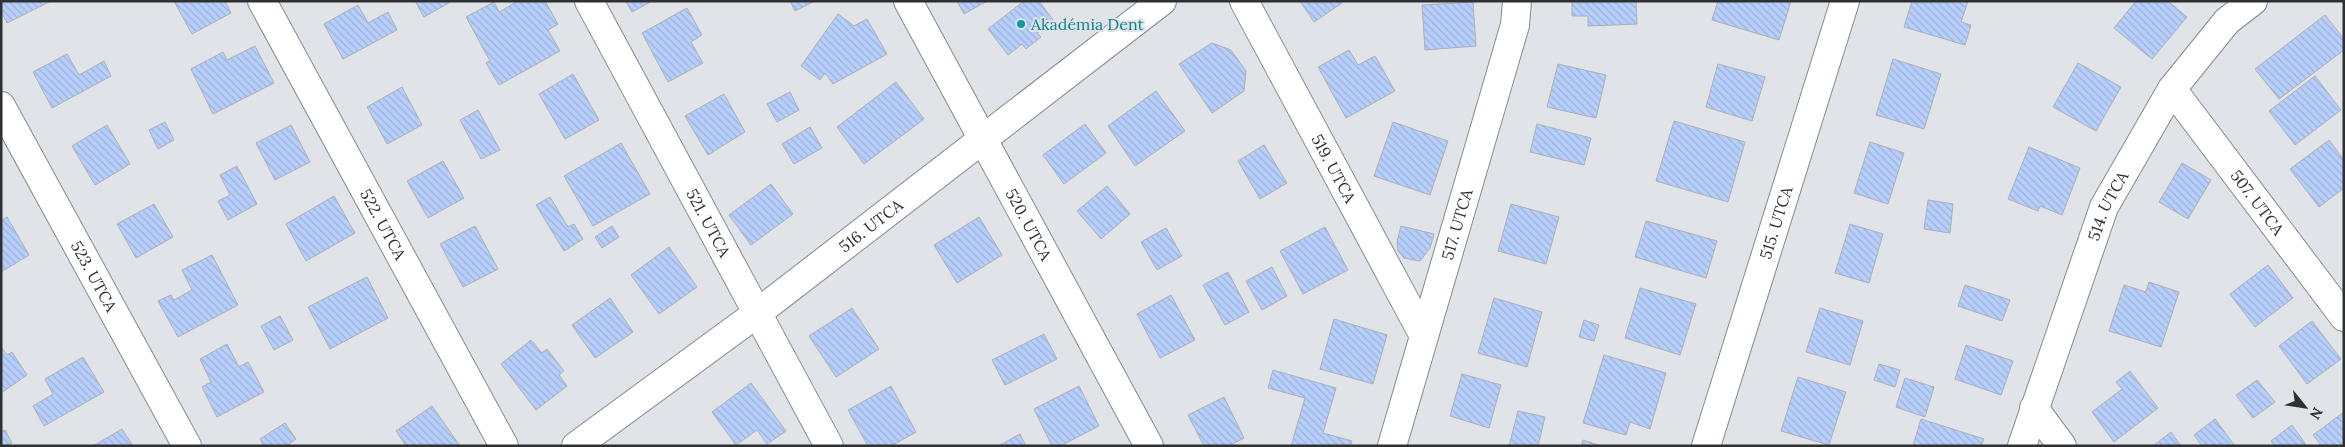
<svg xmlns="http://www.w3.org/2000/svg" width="2345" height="447" viewBox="0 0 2345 447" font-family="Lora,serif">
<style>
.building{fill:url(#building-back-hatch);stroke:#adafb3}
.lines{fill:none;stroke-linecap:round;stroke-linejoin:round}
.street-casing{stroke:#878a8d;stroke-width:30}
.street{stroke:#fff;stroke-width:28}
.culture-dot{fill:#0f9aa8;stroke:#e0e3e7;stroke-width:2}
.labels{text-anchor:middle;stroke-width:4;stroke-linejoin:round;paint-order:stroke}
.culture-label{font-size:16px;fill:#0d838f;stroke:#e0e3e7;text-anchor:start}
.street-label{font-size:16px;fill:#2f3031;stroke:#e0e3e7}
</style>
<defs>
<pattern id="building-back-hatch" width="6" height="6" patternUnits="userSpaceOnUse" patternTransform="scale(1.25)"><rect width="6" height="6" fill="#b7cffc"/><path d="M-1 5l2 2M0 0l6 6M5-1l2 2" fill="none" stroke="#9eb2d8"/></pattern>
</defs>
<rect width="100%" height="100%" fill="#e0e3e7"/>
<path class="building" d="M1,1H51L7,23L1,11Z
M174,1H225L231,13L192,34Z
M415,1H452L424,17Z
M518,1H545L558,24L548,30L560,51L499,85L486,63L490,61L466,17L494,2L499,12Z
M626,1H652L632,12Z
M790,1H815L795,11Z
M957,1H987L964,14Z
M1024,1H1039L1053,20L1037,33L1041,37L1026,49L1022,44L1008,55L988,29Z
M1300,1H1340L1342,3L1314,22Z
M1572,1H1636L1637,24L1588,26V16H1572Z
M1718,1H1791L1779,40L1712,20Z
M1912,1H1968L1961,22L1971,25L1965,45L1904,27Z
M2136,1H2168L2187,17L2152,59L2114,28Z
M1473,2L1476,46L1425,50L1422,5Z
M358,5L368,23L388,12L397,30L343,59L324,24Z
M687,8L702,35L691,42L703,63L668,82L642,33Z
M838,14L854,26L867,19L887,54L833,84L825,73L820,80L801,66Z
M2325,15L2344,39V50L2279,99L2255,69Z
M1212,43L1231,50L1246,71L1244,91L1212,113L1179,64Z
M255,46L274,83L213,114L191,69L223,52L227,60Z
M1349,50L1358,65L1375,56L1395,91L1346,118L1318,67Z
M67,54L79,75L104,61L111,76L52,108L33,72Z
M1893,59L1941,74L1924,129L1876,115Z
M2078,63L2121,87L2096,131L2053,107Z
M1558,64L1606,75L1596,118L1547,107Z
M1718,64L1765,77L1752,121L1706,107Z
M573,74L599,120L565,139L539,94Z
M2315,76L2341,110L2295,145L2269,111Z
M896,82L924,119L864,164L837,127Z
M402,87L422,125L387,144L367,107Z
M1156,91L1185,131L1135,166L1108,126Z
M790,92L799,110L777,122L767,104Z
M724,94L745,132L708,155L685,116Z
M478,110L500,150L481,159L460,120Z
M1674,121L1745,142L1728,202L1656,181Z
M165,122L174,140L158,149L149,130Z
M1393,122L1448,141L1430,195L1374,176Z
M1085,124L1106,153L1064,184L1043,155Z
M1537,124L1591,138L1584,165L1530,152Z
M107,125L130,164L95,185L72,146Z
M291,125L310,162L275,180L256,143Z
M810,127L822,148L794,164L782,144Z
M2329,140L2344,160V188L2319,207L2290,169Z
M1870,142L1904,153L1888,204L1854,193Z
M621,143L650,194L593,226L564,176Z
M1264,145L1287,183L1260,199L1238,161Z
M2029,147L2080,168L2062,215L2040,206L2038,211L2008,199Z
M443,161L464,198L428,218L407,181Z
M2182,163L2211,180L2188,219L2159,202Z
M237,166L257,204L228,220L218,201L230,195L220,175Z
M771,184L793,214L751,245L729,215Z
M1107,186L1130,214L1101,239L1077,211Z
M334,196L355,233L306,261L286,224Z
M550,197L568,227L574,224L583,239L564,251L536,205Z
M1928,200L1953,204L1950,233L1924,229Z
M154,204L173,237L136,258L117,224Z
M1511,204L1559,217L1546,264L1498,251Z
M7,217L29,255L1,272V221Z
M979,217L1002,255L957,283L934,245Z
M1646,221L1717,241L1706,278L1635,257Z
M1850,224L1883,234L1869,283L1835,273Z
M475,226L498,269L463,287L440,244Z
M612,226L619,237L602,248L595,237Z
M1401,226L1434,234L1430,248L1420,261L1404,258L1398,251L1397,242Z
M1325,227L1348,270L1303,294L1280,251Z
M1166,228L1182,256L1157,270L1141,242Z
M669,247L697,287L659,314L631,275Z
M212,255L238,305L178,337L158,301L171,295L174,300L192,290L182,270Z
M2268,265L2293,298L2255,327L2230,294Z
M1272,267L1287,296L1262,310L1246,281Z
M1228,272L1249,312L1225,325L1203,285Z
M367,277L388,318L330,349L308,307Z
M2149,282L2179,292L2161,347L2109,331L2124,285L2146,292Z
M1965,285L2010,300L2002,321L1958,306Z
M1640,288L1696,304L1680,355L1625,338Z
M1171,295L1195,340L1160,358L1137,314Z
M610,298L633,332L595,358L572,325Z
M1494,298L1542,312L1527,367L1478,353Z
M852,308L879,349L836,377L809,336Z
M1820,308L1863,321L1850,365L1806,352Z
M280,316L293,340L274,350L261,326Z
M1334,319L1387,335L1373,384L1320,369Z
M1584,320L1599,325L1594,341L1579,337Z
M2312,321L2341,359L2307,384L2279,346Z
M1044,334L1057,359L1005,385L992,360Z
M531,340L542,353L547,349L564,371L559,375L567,386L536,410L501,364Z
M227,344L239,367L248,362L264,392L217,417L202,387L211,382L200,359Z
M1966,345L2013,361L2001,395L1955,379Z
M1,347L7,355L12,352L27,375L1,393Z
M1604,355L1666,373L1650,429L1630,422L1626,435L1583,423Z
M83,357L104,392L44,426L33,406L53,394L45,379Z
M1879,364L1900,370L1895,387L1874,380Z
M1273,370L1336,388L1323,433L1352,441L1350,446H1291L1305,398L1268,388Z
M2130,371L2158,408L2114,442L2092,412L2122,389L2116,382Z
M1462,374L1501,385L1489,428L1450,416Z
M1798,377L1846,392L1829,445L1781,431Z
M1905,378L1934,387L1925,417L1896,407Z
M2257,380L2275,402L2253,418L2236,395Z
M751,383L786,431L767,444L757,430L736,445L712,412Z
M891,386L916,432L891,446H868L848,410Z
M1079,386L1099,426L1060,446H1052L1034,409Z
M1224,397L1244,438L1229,446H1204L1188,415Z
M432,406L460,446H406L396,431Z
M1518,411L1545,417L1538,446H1509Z
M2344,412V446H2322L2313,435Z
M1921,419L1984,439L1981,446H1913Z
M2215,419L2235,446H2202L2194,435Z
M285,423L296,439L286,446H264L260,439Z
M2292,425L2307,446H2275L2271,441Z
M122,429L133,446H93Z
M5,430L12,443L1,446V432Z
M2171,432L2181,446H2153Z
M1020,434L1026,446H1001L1000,445Z
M1583,440L1601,446H1581Z"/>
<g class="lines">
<defs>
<g id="street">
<path id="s1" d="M262,1L504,446"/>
<path id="s2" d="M589,1L829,446"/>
<path id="s3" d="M908,1L1149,446"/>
<path id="s4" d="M1244,1L1424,336"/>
<path id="s5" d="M2172,89L2344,317"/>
<path id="s6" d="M1,106L187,446"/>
<path d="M2034,408L2062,446"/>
<path id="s7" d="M576,446L756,314L1162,1"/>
<path id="s8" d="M1392,446L1515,25L1517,1"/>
<path id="s9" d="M1706,446L1845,1"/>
<path id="s10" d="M2022,446L2104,207L2172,89L2227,21L2253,1"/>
</g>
</defs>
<use href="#street" class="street-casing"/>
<use href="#street" class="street"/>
</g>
<circle class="culture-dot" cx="1021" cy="24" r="5"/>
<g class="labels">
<g class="culture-label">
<text x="1031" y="30">Akadémia Dent</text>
</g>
<g class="street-label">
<text dy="6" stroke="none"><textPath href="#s4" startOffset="190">519. UTCA</textPath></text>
<text dy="6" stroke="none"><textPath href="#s5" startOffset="142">507. UTCA</textPath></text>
<text dy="6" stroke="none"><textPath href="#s10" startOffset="255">514. UTCA</textPath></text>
<text dy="6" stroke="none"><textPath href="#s1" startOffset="254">522. UTCA</textPath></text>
<text dy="6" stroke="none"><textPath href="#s2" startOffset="252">521. UTCA</textPath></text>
<text dy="6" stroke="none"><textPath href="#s3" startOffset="254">520. UTCA</textPath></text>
<text dy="6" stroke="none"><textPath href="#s8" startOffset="231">517. UTCA</textPath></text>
<text dy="6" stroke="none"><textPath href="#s9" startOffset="234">515. UTCA</textPath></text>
<text dy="6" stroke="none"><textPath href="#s7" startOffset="368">516. UTCA</textPath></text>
<text dy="6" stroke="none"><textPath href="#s6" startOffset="194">523. UTCA</textPath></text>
</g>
</g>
<rect width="2345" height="447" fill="none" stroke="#2f3031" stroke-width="5"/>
<g transform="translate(2305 407) rotate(120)" stroke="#e0e3e7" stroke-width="4" paint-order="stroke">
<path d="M0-4L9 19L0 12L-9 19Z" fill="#2f3031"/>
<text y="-8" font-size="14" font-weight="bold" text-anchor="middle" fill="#2f3031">N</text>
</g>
</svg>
